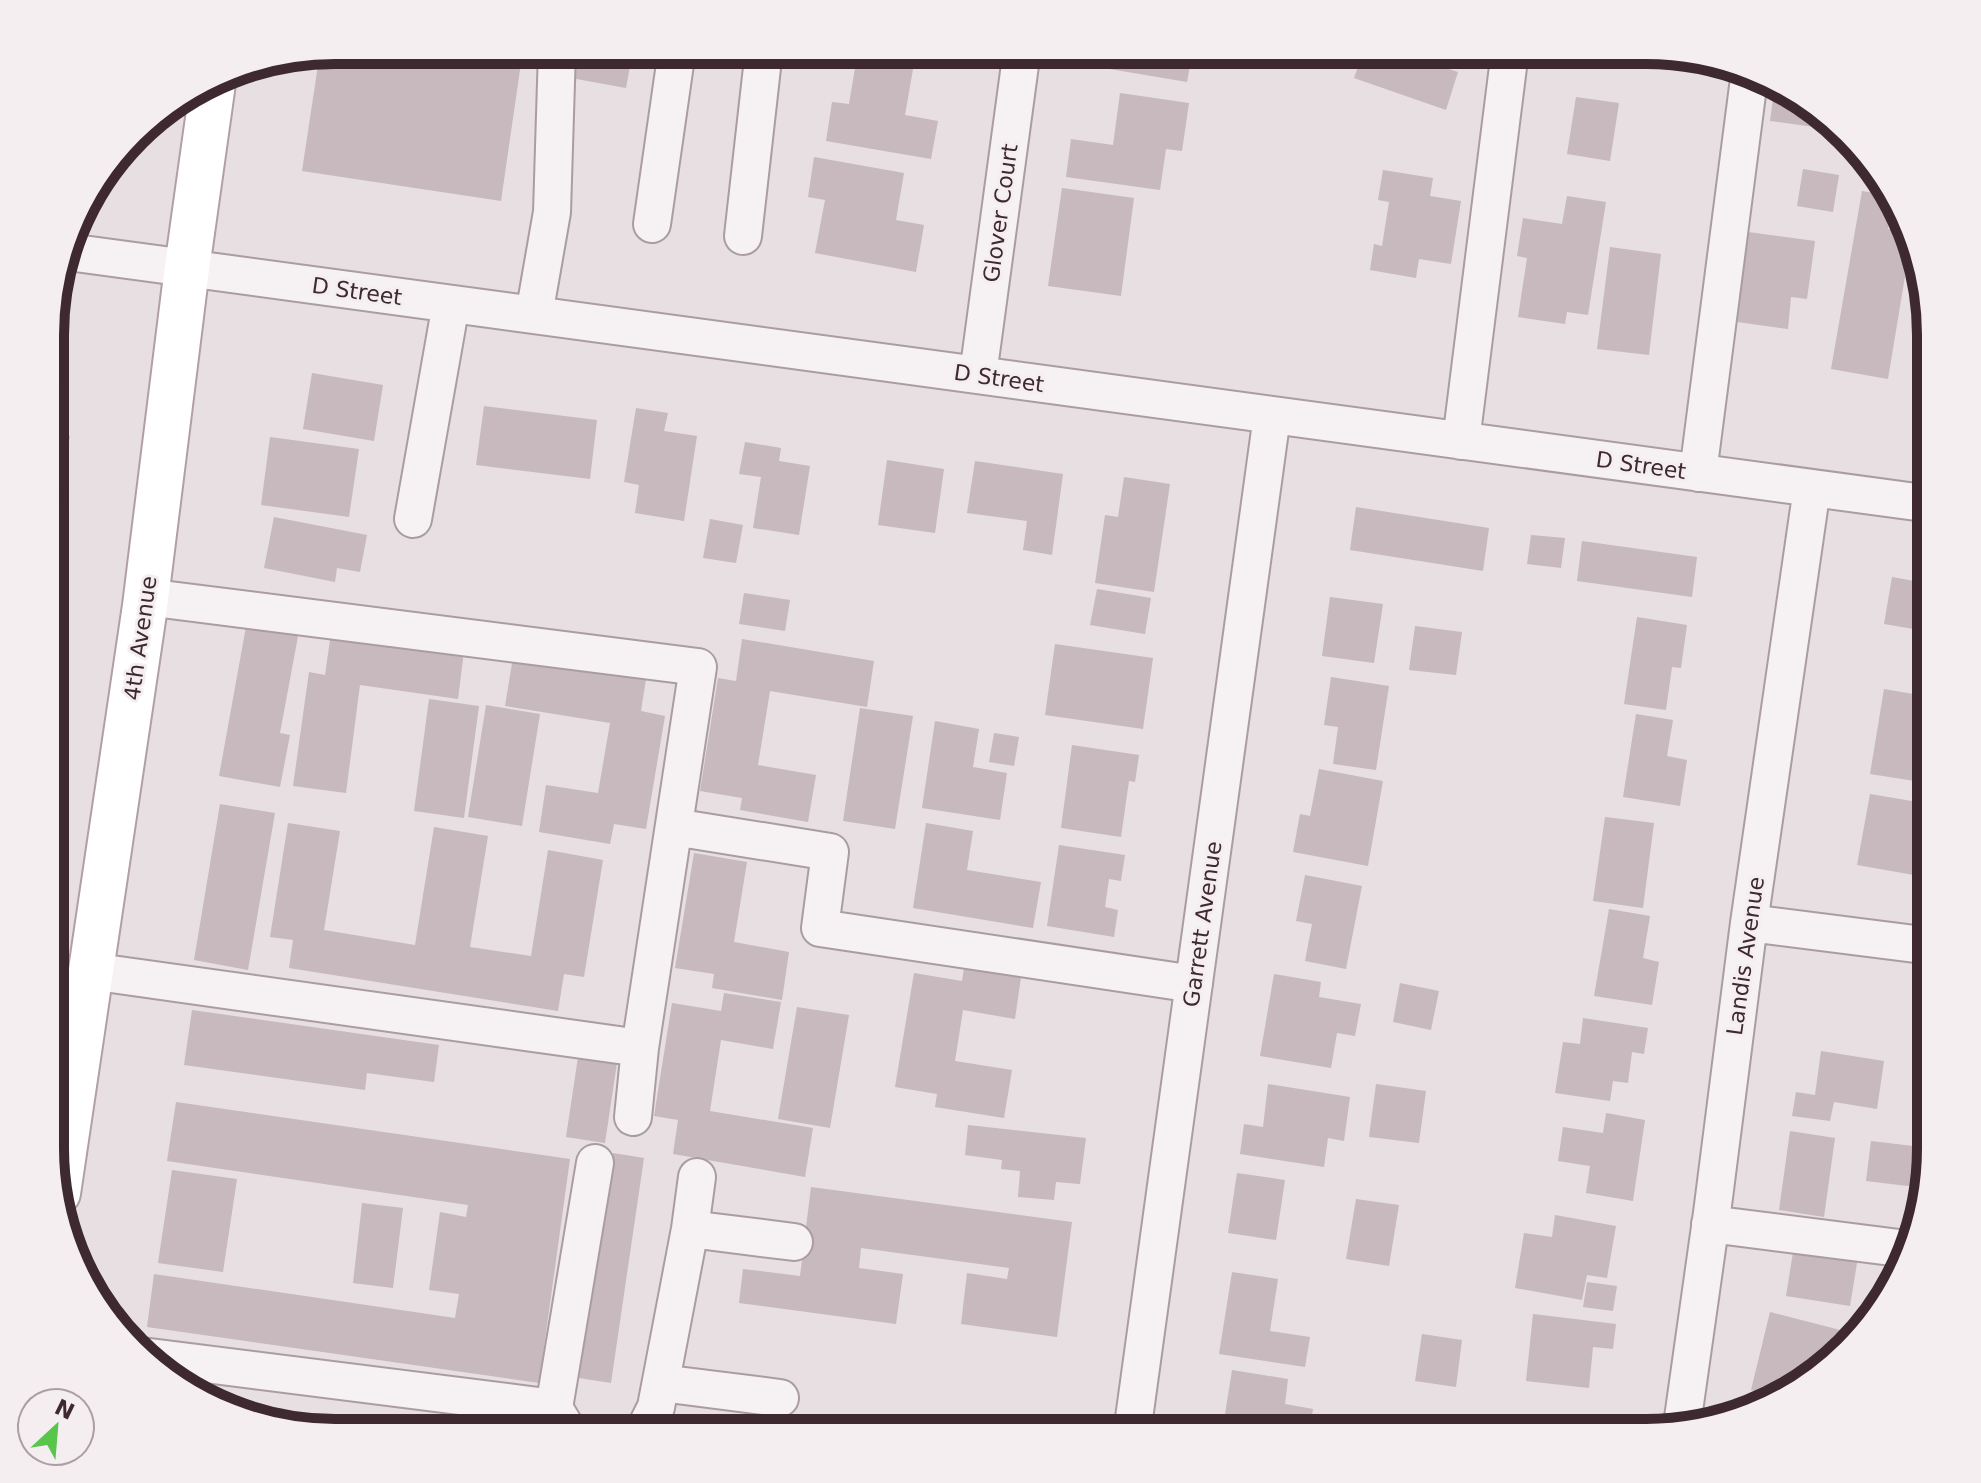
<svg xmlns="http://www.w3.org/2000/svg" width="1981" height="1483" viewBox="0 0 1981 1483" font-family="'DejaVu Sans',sans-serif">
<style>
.building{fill:#c7b9be}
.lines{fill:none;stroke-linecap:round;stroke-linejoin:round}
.minor-casing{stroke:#aa9da2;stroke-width:40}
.major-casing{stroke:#b29fa6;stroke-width:48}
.minor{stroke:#f6f1f3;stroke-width:36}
.major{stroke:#fff;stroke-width:44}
.labels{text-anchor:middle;stroke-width:6;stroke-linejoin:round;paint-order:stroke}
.street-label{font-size:22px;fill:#3d292f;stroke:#f5eef1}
.rim{fill:none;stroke:#3d292f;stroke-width:10}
</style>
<rect width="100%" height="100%" fill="#e7dfe2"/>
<path class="building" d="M335,50H482L522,56L501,201L302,171L320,52Z
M565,50H633L626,88L560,76Z
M858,50L916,52L905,115L938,121L931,159L826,141L832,102L849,104Z
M1082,50H1193L1187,82L1080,64Z
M1364,50H1420L1433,55L1430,63L1458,72L1446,110L1354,78Z
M1775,84L1834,120L1837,125L1836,130L1770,121Z
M1120,93L1189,103L1182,151L1166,149L1160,190L1066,177L1071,139L1113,145Z
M1576,97L1619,103L1610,161L1567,154Z
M814,157L904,173L896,220L924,225L916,272L815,253L825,200L808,197Z
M1803,169L1839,175L1833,212L1797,206Z
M1383,170L1433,178L1430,196L1461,201L1451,264L1419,259L1416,278L1370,270L1374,244L1382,246L1389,202L1378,200Z
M1062,188L1134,198L1121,296L1048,286Z
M1862,191L1892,196L1893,198L1888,229L1907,232L1910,246L1888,379L1831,369Z
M1567,196L1606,202L1588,315L1567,312L1565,324L1518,317L1527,258L1517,256L1523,218L1562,224Z
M1748,232L1815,241L1807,299L1791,297L1788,329L1737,322Z
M1610,247L1661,254L1649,355L1597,349Z
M312,373L383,385L374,441L303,429Z
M484,406L597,420L590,479L476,465Z
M636,408L668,413L664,431L697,436L684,521L635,513L639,485L624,482Z
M52,433L70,436L55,522H52Z
M270,437L359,449L349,517L261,505Z
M745,442L781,448L779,461L810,466L799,535L753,528L761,477L739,474Z
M887,460L944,469L935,533L878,525Z
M975,461L1063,474L1052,555L1023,550L1027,521L967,513Z
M1124,477L1170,484L1154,592L1095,583L1105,515L1118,517Z
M1356,507L1489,528L1483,571L1350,550Z
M274,517L367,535L360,572L337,568L335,582L264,568Z
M710,519L743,525L736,563L703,558Z
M1531,535L1565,538L1561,568L1527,564Z
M1582,541L1697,557L1692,597L1577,581Z
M1892,577L1931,584V632L1884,624Z
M1097,589L1151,598L1145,634L1090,625Z
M744,593L790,600L785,631L739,624Z
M1330,597L1383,604L1374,663L1322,656Z
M1637,617L1687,625L1681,668L1672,667L1666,710L1624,704Z
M247,621L299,631L280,733L290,735L280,787L219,776Z
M1415,626L1462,632L1456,675L1409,670Z
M331,633L464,651L458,699L360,685L346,793L293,786L309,672L325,675Z
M742,639L874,661L867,707L770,691L758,765L816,775L808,822L740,810L742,798L700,791L718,678L736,681Z
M1055,644L1153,658L1143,729L1045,715Z
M513,657L646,679L641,711L665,716L646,829L614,824L610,844L539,832L546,785L598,793L610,723L505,706Z
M1331,677L1389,686L1376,770L1333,764L1338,727L1324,725Z
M1884,689L1931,697V721L1921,782L1870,774Z
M429,699L479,706L464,818L414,811Z
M486,705L540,714L522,826L468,817Z
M860,708L913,716L895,829L843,821Z
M1636,714L1673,720L1667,756L1687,760L1680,806L1623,797Z
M935,721L979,729L973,767L1007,773L1000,820L922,808Z
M994,733L1019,737L1014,766L989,762Z
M1072,745L1139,755L1135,782L1129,781L1121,837L1061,828Z
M1319,769L1383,781L1368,866L1293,852L1300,814L1310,816Z
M1870,794L1924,803L1921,819L1931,821V878L1857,865Z
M220,804L275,813L248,970L194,960Z
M1605,817L1654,823L1643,908L1593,901Z
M288,823L340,831L324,930L415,945L434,827L488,836L470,947L531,956L548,850L603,860L584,977L564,974L558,1011L289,968L293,940L270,937Z
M926,823L973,831L967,870L1041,882L1033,928L913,908Z
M1059,845L1125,855L1121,881L1109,879L1105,907L1118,910L1114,937L1047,926Z
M694,853L747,862L734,942L789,952L782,1000L712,988L714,974L675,968Z
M1305,875L1362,886L1346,969L1305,961L1312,924L1296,921Z
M1609,909L1650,916L1643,958L1659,962L1652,1005L1594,996Z
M965,961L1022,970L1015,1019L963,1010L955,1061L1012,1070L1004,1118L935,1107L937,1094L895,1087L914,973L962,981Z
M1274,974L1321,982L1319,997L1361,1004L1355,1036L1337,1033L1331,1068L1260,1056Z
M1400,983L1439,991L1431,1030L1393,1022Z
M724,993L781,1002L773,1049L721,1040L710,1111L813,1128L805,1177L673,1154L678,1120L654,1116L672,1003L721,1011Z
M797,1007L849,1015L830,1128L778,1119Z
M192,1010L439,1045L434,1082L367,1073L365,1090L184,1065Z
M1583,1018L1648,1028L1644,1054L1632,1052L1628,1083L1613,1081L1610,1101L1555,1093L1563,1042L1580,1044Z
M1821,1051L1884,1061L1877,1109L1834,1102L1830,1121L1792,1116L1796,1092L1815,1095Z
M578,1057L617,1063L605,1143L566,1137Z
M1929,1083H1930V1138L1921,1137Z
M1268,1084L1350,1097L1344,1141L1328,1138L1324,1167L1240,1154L1244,1124L1263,1127Z
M1376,1084L1426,1091L1419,1143L1369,1137Z
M176,1102L570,1159L539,1383L147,1327L154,1274L455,1318L459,1294L429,1290L440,1212L466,1217L468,1205L167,1161Z
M1606,1113L1645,1120L1633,1201L1586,1193L1590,1166L1558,1161L1563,1127L1603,1133Z
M968,1125L1086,1138L1080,1184L1056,1182L1054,1200L1018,1197L1020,1171L1001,1169L1002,1160L965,1155Z
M1790,1131L1835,1138L1824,1217L1779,1210Z
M1871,1141L1930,1148V1167L1920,1211L1913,1210L1916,1187L1866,1181Z
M613,1153L644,1158L611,1383L579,1378Z
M172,1170L237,1179L223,1272L158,1263Z
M1237,1173L1285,1180L1276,1240L1228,1233Z
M811,1187L1072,1222L1057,1337L961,1324L967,1273L1007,1279L1009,1268L861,1248L859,1268L903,1274L896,1324L739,1303L743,1269L800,1276Z
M1356,1199L1399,1205L1389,1266L1346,1259Z
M362,1203L403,1208L393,1288L353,1283Z
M1555,1215L1616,1226L1607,1278L1587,1275L1582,1300L1515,1288L1524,1233L1552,1237Z
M1794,1246L1858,1257L1850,1306L1786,1296Z
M1232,1272L1278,1279L1270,1331L1310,1337L1305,1367L1219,1354Z
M1587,1282L1617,1286L1613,1311L1583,1307Z
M1770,1312L1852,1333L1849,1344L1818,1368L1809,1366L1806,1377L1780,1397L1751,1390Z
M1533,1314L1616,1324L1613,1349L1593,1347L1589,1388L1526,1381Z
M1422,1334L1462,1340L1456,1387L1415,1381Z
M1232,1370L1288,1379L1285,1404L1313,1409L1309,1433H1222Z
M204,1397L285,1409L283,1425L226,1411Z
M1544,1417L1592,1424L1591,1433H1541Z
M376,1419L454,1431V1432H373Z"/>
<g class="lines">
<defs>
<path id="minor" d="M652,224L677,50
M743,236L764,50
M68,252L1931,504
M534,315L552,212L557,50
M978,375L1022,50
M1461,441L1510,51
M1698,473L1750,71
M413,519L451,304
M674,827L830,852L820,928L1194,984
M1749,923L1931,946
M90,971L640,1048L698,667L146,597
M51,998L86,1003
M633,1117L640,1048
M1710,1224L1907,1249
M690,1229L697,1177
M142,1356L554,1408L569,1433
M661,1383L780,1398
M554,1408L595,1163
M1682,1425L1712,1213L1749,923L1812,488
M643,1433L656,1407L690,1229L794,1242
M1132,1433L1272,416"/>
<path id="major" d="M58,1193L145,606L187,268L213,83"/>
</defs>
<use href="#minor" class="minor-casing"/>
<use href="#major" class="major-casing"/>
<use href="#minor" class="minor"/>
<use href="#major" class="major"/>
</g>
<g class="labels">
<g class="street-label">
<text transform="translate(1000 213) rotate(-82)" y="8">Glover Court</text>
<text transform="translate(357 291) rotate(8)" y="8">D Street</text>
<text transform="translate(999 378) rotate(8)" y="8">D Street</text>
<text transform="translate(1641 465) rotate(8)" y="8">D Street</text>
<text transform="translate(140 638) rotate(-82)" y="8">4th Avenue</text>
<text transform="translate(1202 924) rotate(-82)" y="8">Garrett Avenue</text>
<text transform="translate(1745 956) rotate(-82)" y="8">Landis Avenue</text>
</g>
</g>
<path d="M0 0H1981V1483H0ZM335 64H1646A271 271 0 0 1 1917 335V1148A271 271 0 0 1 1646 1419H335A271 271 0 0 1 64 1148V335A271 271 0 0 1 335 64Z" fill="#f5eef1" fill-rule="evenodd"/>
<path class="rim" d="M335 64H1646A271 271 0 0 1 1917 335V1148A271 271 0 0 1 1646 1419H335A271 271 0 0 1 64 1148V335A271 271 0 0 1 335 64Z"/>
<g transform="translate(56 1427) rotate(26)"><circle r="38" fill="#f5eef1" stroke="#ab9fa3" stroke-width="2"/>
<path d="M0-6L14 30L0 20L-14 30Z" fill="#58c54b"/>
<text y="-12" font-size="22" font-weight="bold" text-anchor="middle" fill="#3d292f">N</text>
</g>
</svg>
